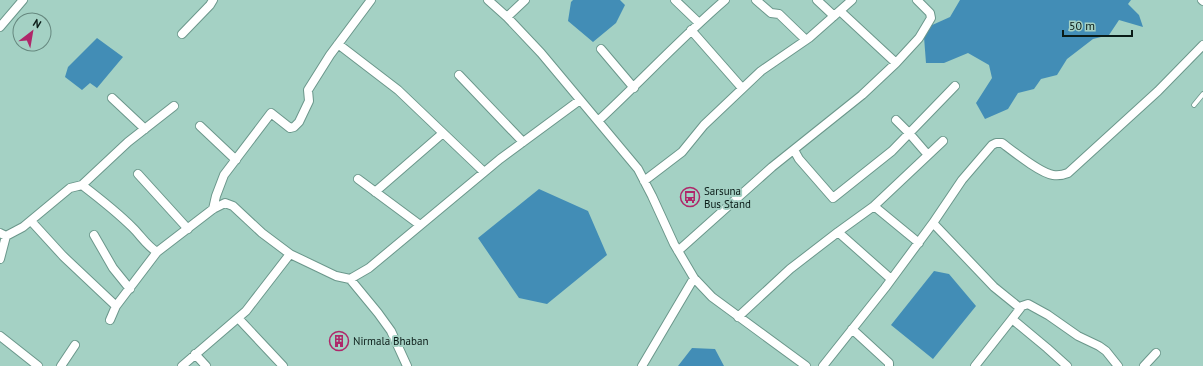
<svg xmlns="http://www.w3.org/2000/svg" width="1203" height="366" viewBox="0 0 1203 366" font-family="'PT Sans',sans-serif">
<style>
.water{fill:#428db6}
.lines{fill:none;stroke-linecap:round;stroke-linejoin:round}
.lane-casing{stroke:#6b978b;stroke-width:5.5}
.street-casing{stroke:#6b978b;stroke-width:10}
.lane{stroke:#fff;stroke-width:4}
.street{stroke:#fff;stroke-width:8}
.labels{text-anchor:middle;stroke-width:4;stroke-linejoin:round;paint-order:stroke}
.poi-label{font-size:11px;fill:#0a1b17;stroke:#a4d1c4;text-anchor:start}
</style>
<rect width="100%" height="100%" fill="#a4d1c4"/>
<path class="water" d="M573,0H620L625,5L616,23L593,42L568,21L571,2Z
M960,0H1131L1128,4L1139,15L1143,27L1119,20L1109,35L1093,39L1067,59L1057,75L1041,79L1034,89L1018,93L1008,109L985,119L976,103L992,78L989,65L968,53L944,63H926L924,37L930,26L950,17Z
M97,38L123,57L97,88L90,83L82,90L65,77L68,67Z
M539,189L588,211L607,255L547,304L519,298L478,238Z
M934,271L949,274L976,306L933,359L891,325Z
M692,348L715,349L724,366H678Z"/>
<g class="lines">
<defs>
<path id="lane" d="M1194,105L1203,94"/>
<path id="street" d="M488,0L507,17L541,53L638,169L652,196L674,244L694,278L712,297L806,366
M675,0L699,23
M756,0L771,13L779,14L806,40
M817,0L834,16
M1202,0L1203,1
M840,11L896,63
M507,17L525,0
M0,27L23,0
M691,30L742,88
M182,34L210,5L213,0
M338,44L398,90L484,172
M601,49L634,88
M459,75L523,142
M112,98L145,129
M896,120L909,133L928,155
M598,121C641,81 681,38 725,0
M200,126L236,160
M794,150L799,159L833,198L892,151L955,86
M138,174L188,229
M358,179L420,225
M644,181L682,152L704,125L761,71L809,38L852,0
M82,185L128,142L174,106
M375,192L443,133
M874,206L943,141
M213,209L216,196L224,175L271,113L290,128L294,127L299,122L309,101L308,90L330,55L371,0
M31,221L63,256L116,306
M0,233L6,236L0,259
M94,235L113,268L130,289
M6,236L23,227L70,188L82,185C99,198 117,212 133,228C141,236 147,246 157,252L213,209L225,203L233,206L262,233L290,254L336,276L350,279L369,268L500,159L580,100
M678,251L772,167L862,95L896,63L919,38L931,18L930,13L917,0
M350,279L378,313L391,331L407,366
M891,279L838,232L874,206L919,243
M1020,308L994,287L933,223L962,180L992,145L996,143H1002C1014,152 1040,173 1053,175C1059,176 1063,175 1068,173L1158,91L1203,45
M738,317L790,269L838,232
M238,318L283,366
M110,320L116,306L157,252
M852,329L889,363V366
M0,336L38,366
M195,354L206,366
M61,366L75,345
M182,366L246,311L290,254
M642,366L694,278
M823,366L885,288L933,223
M975,366L1012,319
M1067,366L1047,348L1012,319L1022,306L1028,304L1048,315L1078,336L1099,346L1106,351L1118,366
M1144,366L1156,353"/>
</defs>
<use href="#lane" class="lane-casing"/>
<use href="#street" class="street-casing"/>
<use href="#lane" class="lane"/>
<use href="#street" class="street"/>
</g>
<defs>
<symbol id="bus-ring" viewBox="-11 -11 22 22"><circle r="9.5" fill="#a4d1c4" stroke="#af276a" stroke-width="1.5"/><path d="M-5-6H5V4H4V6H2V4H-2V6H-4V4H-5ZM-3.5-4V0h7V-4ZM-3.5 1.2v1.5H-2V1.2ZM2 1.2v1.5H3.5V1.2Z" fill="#af276a"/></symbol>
<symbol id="building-ring" viewBox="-11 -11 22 22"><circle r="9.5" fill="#a4d1c4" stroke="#af276a" stroke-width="1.5"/><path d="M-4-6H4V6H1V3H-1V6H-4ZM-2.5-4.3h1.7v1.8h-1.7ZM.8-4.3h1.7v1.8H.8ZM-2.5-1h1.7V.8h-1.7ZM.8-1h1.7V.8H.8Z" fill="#af276a"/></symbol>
</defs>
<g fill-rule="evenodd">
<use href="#bus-ring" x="679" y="186" width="22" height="22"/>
<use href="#building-ring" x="328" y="330" width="22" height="22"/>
</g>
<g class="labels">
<g class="poi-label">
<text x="704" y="195">Sarsuna<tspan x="704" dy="13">Bus Stand</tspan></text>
<text x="353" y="345">Nirmala Bhaban</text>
</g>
</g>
<g transform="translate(32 32) rotate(31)"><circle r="19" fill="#a4d1c4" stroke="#66887f"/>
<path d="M0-3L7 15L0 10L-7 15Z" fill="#af276a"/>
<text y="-6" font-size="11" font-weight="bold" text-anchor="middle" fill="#0a1b17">N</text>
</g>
<path d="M1063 30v6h69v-6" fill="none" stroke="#0a1b17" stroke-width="2"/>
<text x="1069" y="30" font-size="12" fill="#0a1b17" stroke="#a4d1c4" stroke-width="3" paint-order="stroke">50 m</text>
</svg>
